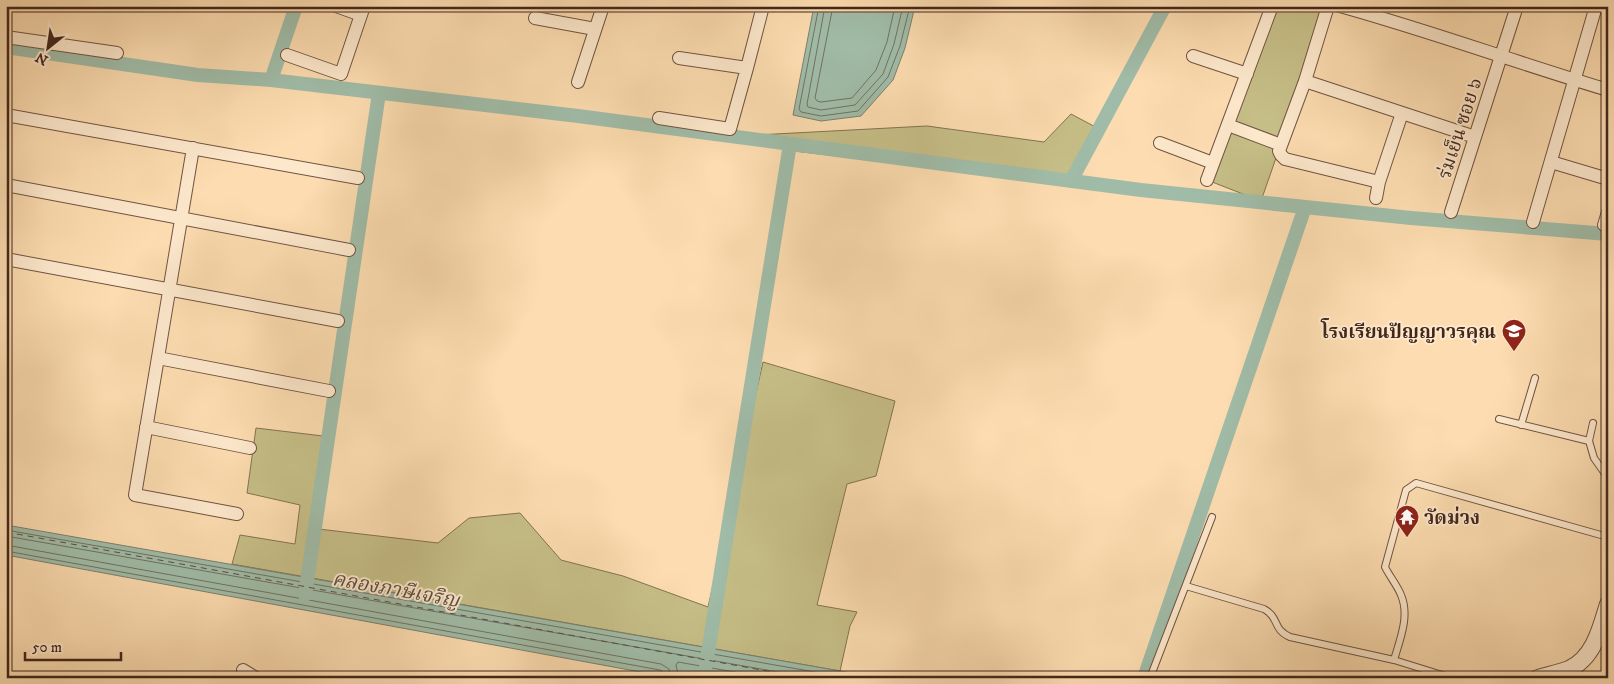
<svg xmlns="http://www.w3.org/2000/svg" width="1614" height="684" viewBox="0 0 1614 684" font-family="'IM FELL DW Pica','Noto Serif Thai',serif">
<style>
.green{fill:#c6be87;stroke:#847252}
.water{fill:#a0bca8;stroke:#7b8070}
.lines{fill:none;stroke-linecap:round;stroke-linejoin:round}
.shore{stroke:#727262;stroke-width:1}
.canal{stroke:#a0bca8;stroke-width:14}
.ferry{stroke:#5a4c40;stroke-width:1;stroke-dasharray:6 5;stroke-linecap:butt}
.service-casing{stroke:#715442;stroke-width:8}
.minor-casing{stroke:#715442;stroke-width:14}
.tertiary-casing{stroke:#715442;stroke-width:18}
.service{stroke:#fde8cc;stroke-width:6}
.minor{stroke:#fde8cc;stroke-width:12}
.tertiary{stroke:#fde8cc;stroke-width:16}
.labels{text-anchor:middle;stroke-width:4;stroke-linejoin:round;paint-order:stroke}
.street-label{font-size:19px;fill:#43271d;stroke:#fde8cc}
.poi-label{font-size:19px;font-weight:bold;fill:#43271d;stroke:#fde8cc;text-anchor:end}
.water-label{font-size:20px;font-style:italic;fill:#5a4c40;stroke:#fde8cc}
</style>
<rect width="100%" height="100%" fill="#fcdcb0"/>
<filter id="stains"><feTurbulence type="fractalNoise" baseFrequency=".004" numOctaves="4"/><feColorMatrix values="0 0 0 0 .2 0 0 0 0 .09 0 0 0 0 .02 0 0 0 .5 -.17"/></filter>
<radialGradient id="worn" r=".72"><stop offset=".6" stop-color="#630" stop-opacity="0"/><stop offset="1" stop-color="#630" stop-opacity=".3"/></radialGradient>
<path class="green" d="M1270,6H1329L1261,201L1207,180Z
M1071,114L1103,131L1074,184L794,151L756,135L927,126L1044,142Z
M763,362L895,401L876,476L847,484L817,605L857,612L850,626L840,671L232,564L240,535L295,544L300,505L247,493L256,428L323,436L310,528L438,543L469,518L520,513L561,560L623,576L708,607Z"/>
<path class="water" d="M814,6H915L905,48L893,80L861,116L821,121L793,115Z
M6,525L880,678H673L6,555Z"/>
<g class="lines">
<path class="shore" d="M819,6L799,109L801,112L821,116L858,111L888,77L900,46L910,6
M825,6L807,104L808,107L821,110L855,105L883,74L894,44L903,6
M833,6L815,98L817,101L821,102L852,98L876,70L887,42L895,6
M6,530L849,678
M6,536L812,678
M6,545L661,664L669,669L671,678
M6,551L660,670L664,673L665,678
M679,678L676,665L678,662L768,678"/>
<path class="canal" d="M6,47L198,75L271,80L578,116L1141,190L1411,218L1608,234
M271,80L296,6
M1071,181L1165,6
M305,595L379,93
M706,665L790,144
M1144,678L1305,207"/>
<path class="ferry" d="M6,532L805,678"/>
<defs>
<path id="service" d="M1499,419L1589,441
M1593,423L1589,441L1594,458L1608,478
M1521,425L1535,378
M1186,586L1264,609C1280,618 1272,629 1290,637L1394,660L1452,678
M1394,660C1400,639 1410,616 1401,595C1397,585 1390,577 1385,567L1406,490L1416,483L1608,537
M1150,678L1212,517"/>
<path id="minor" d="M336,6L361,15
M1328,6L1305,81L1279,151L1281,155L1285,159L1379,182
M1340,6C1430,31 1518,63 1608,90
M535,18L595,29
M6,37L117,53
M287,55L341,74L364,6
M1193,56L1247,74
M679,58L747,68
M1305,81L1475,137
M578,82L603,6
M6,115L358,178
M659,118L730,129L747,68L763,6
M1228,125L1281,145
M1160,143L1213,163
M193,148L135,495L237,514
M1551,162L1608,179
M1207,180L1272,6
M6,185L349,250
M1376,198L1379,182L1402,113
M1451,212L1517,6
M1533,222L1596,6
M1604,225L1608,212
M6,259L338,321
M158,358L329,391
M146,427L250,448
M243,670L256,678"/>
<path id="tertiary" d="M1538,678C1548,675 1559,673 1569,669C1594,658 1601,627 1608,604"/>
</defs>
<use href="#service" class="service-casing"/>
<use href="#minor" class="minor-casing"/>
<use href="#tertiary" class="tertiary-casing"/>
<use href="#service" class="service"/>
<use href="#minor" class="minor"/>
<use href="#tertiary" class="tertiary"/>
</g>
<defs>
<symbol id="school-pin" viewBox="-11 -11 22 30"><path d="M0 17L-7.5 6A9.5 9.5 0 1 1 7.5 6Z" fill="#8f2418" stroke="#fde8cc"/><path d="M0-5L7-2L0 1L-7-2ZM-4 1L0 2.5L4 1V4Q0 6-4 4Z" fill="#fff"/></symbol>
<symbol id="temple-pin" viewBox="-11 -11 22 30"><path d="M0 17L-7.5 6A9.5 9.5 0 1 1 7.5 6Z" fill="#8f2418" stroke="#fde8cc"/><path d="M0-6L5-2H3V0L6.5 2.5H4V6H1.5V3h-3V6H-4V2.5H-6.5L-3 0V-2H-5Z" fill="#fff"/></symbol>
</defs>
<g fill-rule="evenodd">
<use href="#school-pin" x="1500" y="317" width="28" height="38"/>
<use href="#temple-pin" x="1393" y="503" width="28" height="38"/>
</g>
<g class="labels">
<g class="street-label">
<text transform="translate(1459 128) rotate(-72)" y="7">ร่มเย็น ซอย ๖</text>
</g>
<g class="poi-label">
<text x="1496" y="338">โรงเรียนปัญญาวรคุณ</text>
<text x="1424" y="524" text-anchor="start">วัดม่วง</text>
</g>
<g class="water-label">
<text transform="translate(396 589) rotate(10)" y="7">คลองภาษีเจริญ</text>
</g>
</g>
<rect width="1614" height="684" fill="none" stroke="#fcdcb0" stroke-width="25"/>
<rect x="8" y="8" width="1599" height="669" fill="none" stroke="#43271d" stroke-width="2.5"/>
<rect x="12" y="12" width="1589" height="659" fill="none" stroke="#43271d"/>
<g transform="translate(48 48) rotate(210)" stroke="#fde8cc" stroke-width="4" paint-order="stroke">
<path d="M0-4L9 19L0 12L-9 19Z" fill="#43271d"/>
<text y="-8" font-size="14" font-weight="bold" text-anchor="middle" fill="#43271d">N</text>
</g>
<path d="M25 652v8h96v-8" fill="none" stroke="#43271d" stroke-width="2.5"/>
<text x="32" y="652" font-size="15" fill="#43271d" stroke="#fde8cc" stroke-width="4" paint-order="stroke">50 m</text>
<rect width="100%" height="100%" filter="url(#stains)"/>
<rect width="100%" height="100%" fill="url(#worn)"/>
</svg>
